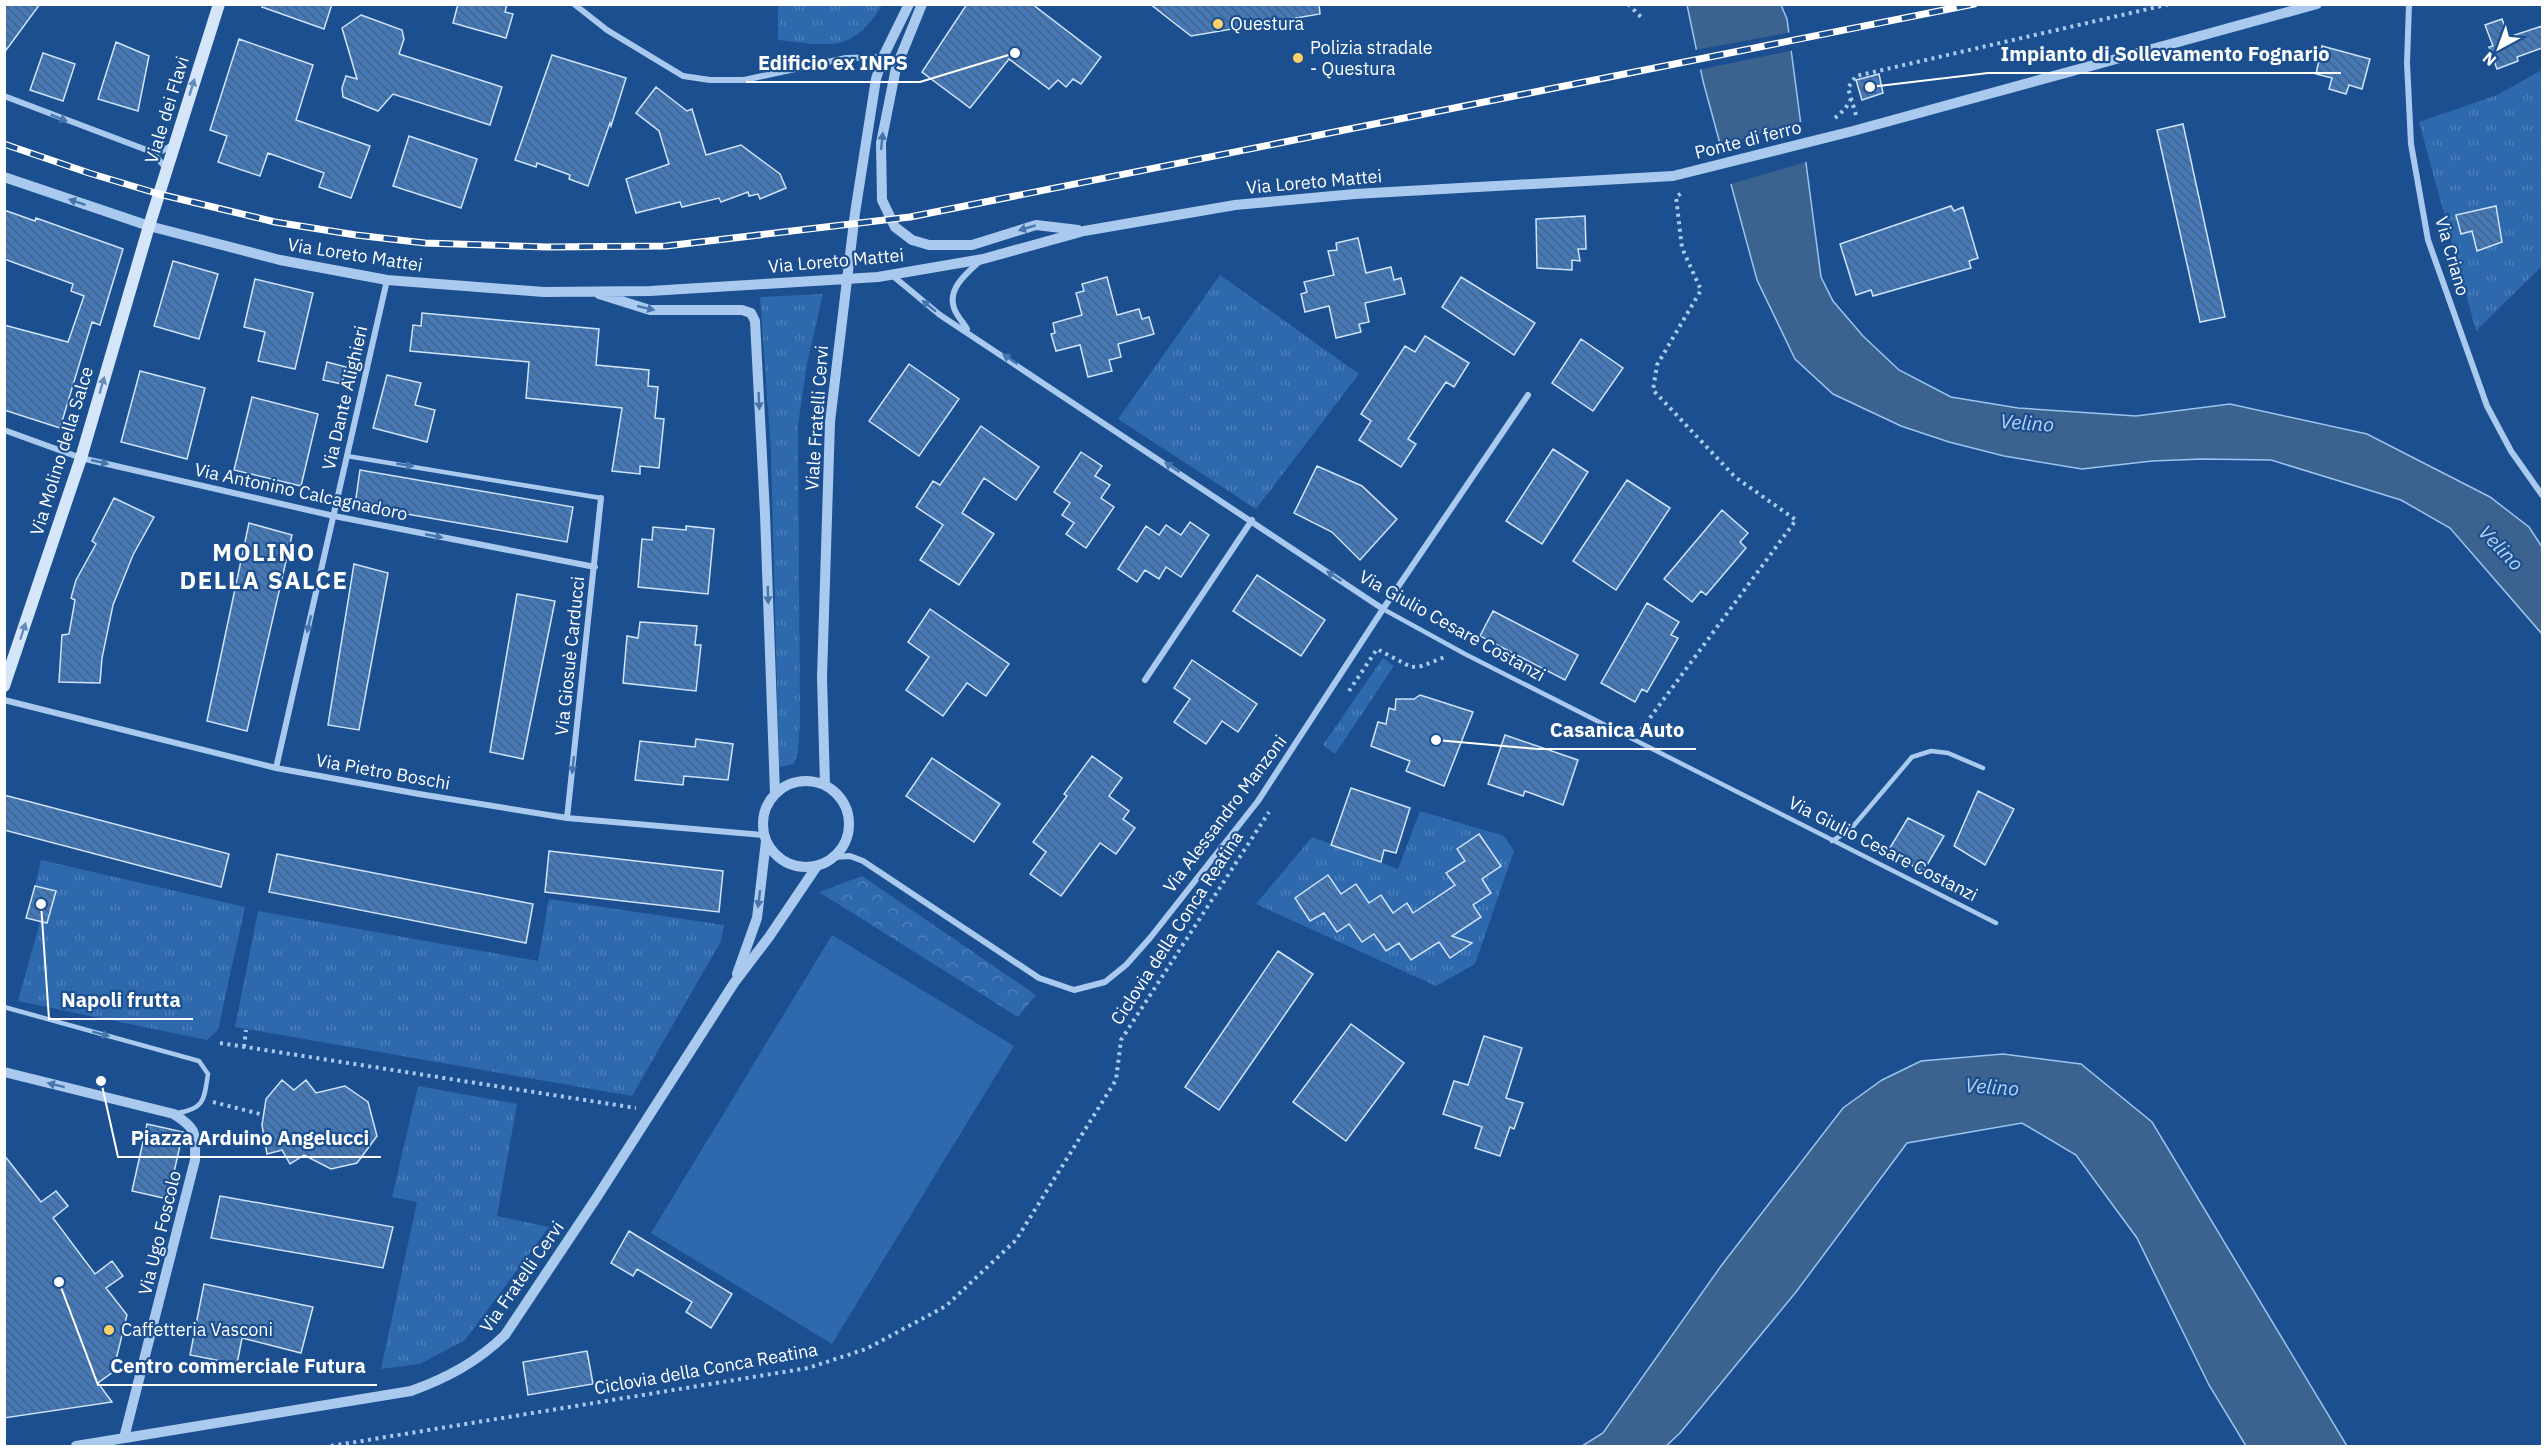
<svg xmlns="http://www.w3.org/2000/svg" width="2547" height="1451" viewBox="0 0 2547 1451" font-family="'IBM Plex Sans',sans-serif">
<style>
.grass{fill:url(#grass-tufts)}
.park{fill:url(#park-crowns)}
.garden{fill:#2e69ad}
.water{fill:#3c6290;stroke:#9cc4f0;stroke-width:1.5}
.pier{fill:#1b4f8f}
.building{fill:url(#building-back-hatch);stroke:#cfe3fa;stroke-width:1.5}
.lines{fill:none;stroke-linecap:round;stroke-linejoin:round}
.path{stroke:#a9c9ee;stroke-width:4;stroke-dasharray:3 4.5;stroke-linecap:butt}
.service{stroke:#a9c9ee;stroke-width:4.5}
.minor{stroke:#a9c9ee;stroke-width:6}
.tertiary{stroke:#a9c9ee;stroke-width:10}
.secondary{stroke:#d6e6fa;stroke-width:12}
.rail-casing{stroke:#fff;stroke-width:7}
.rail{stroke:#1b4f8f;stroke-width:4.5;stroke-dasharray:14;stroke-linecap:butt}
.oneway{fill:#668bba}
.oneway2{fill:#4674ac}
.poi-dot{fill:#ffd166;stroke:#1b4f8f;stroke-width:2}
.labels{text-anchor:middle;stroke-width:4.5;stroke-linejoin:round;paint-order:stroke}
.poi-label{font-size:18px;fill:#fff;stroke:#1b4f8f;text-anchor:start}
.street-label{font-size:18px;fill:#fff;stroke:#1b4f8f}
.water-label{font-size:20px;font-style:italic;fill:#b5d3f5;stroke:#1b4f8f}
.district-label{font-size:24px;font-weight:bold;letter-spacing:1.5px;fill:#fff;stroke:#1b4f8f}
.leader{fill:none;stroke:#fff;stroke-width:2}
.callout-dot{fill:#fff;stroke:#1b4f8f;stroke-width:2}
.callout-label{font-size:20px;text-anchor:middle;font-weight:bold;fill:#fff;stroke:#1b4f8f;stroke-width:4.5;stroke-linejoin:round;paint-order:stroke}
</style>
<defs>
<pattern id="grass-tufts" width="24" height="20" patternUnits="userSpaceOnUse" patternTransform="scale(1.5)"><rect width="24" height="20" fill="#2e69ad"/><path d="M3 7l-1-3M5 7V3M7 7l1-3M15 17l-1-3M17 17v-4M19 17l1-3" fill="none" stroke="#4d80b9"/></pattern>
<pattern id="park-crowns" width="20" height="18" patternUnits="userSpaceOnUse" patternTransform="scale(1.5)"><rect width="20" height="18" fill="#2e69ad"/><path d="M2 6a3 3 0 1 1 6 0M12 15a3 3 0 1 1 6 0" fill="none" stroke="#4d80b9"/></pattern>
<pattern id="building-back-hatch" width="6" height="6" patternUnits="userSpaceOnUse" patternTransform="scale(1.5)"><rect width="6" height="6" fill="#4478b7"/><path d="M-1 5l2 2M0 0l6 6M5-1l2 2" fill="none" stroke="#486282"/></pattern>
</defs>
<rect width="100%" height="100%" fill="#1b4f8f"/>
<path class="grass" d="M778,5V4L882,5C852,55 828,45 778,40Z
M2542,70V266L2476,331L2419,122L2497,95Z
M1220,275L1359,374L1256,509L1118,419Z
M823,294L807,364L798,425L800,720L798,752L794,764L779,767L771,451L760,297Z
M1383,658L1394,666L1335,754L1323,745Z
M1420,811L1504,836L1514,851L1475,964L1436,986L1256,904L1312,837L1398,869Z
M41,860L245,907L218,1030L207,1040L18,1001L40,922L47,923L55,892L35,886Z
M549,899L724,925L721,941L632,1096L235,1027L258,911L538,961Z
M418,1086L517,1104L497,1216L549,1227L465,1340L420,1364L381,1369L417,1202L392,1197Z"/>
<path class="park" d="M862,876L1036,995L1018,1017L819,892Z"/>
<path class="garden" d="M832,935L1014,1046L832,1344L651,1233Z"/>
<path class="water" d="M1687,5H1781L1787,19L1821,277L1833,301L1863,336L1899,370L1951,397L2018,408L2136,416L2230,404L2367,434L2490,497L2529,527L2542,547V634L2450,528L2401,500L2271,460L2202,459L2152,461L2082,469L2004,456L1949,442L1901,426L1833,394L1795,359L1757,280L1703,81Z
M2003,1054L2081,1064L2152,1122L2347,1446H2246L2209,1385L2137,1238L2076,1155L2022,1123L1907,1143L1796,1292L1680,1433L1666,1446H1582L1603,1433L1721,1266L1843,1108L1882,1080L1921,1061Z"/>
<path class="pier" d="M1792,32L1795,50L1698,70L1695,50Z
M1804,121L1809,161L1728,185L1717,147Z"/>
<path class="building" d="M4,4H40L4,53Z
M263,4H332L324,29L262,7Z
M458,4H507L505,12L513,14L506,38L453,23Z
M967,4H1032L1101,57L1081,84L1073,79L1066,87L1058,80L1049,89L1009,59L970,108L922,72Z
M1150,4H1319L1320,14L1191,36Z
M361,15L402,30L404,39L399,54L502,87L490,125L393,94L378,111L343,97L342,88L346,76L357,79L342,28Z
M2502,19L2509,37L2542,26V48L2517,57L2518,61L2497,69L2489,47L2493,46L2485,25Z
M239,39L313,65L296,120L370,146L351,198L319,187L324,173L268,153L260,176L218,162L227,136L210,130Z
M116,42L149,56L138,111L98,99Z
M2322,46L2370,59L2362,89L2349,85L2346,94L2329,89L2332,78L2316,74Z
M43,53L75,64L63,101L30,90Z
M552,55L626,78L611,126L610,123L588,186L569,179L570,175L537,163L536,167L515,160Z
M1879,74L1883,93L1862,100L1856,80Z
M656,87L687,111L692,109L706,155L741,145L780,174L786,188L760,199L758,194L749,196L748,192L721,202L719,198L682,207L680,202L636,213L626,179L669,164L659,131L636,113Z
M2183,124L2225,317L2200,322L2157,130Z
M409,136L477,159L461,208L393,186Z
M1951,206L1954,211L1963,207L1978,258L1969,261L1971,268L1873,296L1871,290L1856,295L1840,244Z
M2496,206L2502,242L2477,251L2472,231L2461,234L2456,215Z
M4,210L35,221L36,218L123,249L100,325L92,322L60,428L4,410V325L68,342L84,296L71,291L73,284L4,259Z
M1585,216L1586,249H1578L1580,261L1572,260V270L1537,268L1536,219Z
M1358,238L1366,273L1391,267L1394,280L1401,278L1405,294L1365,303L1369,322L1359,324L1361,332L1336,338L1329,306L1305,312L1301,294L1307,292L1304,282L1334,275L1328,251L1337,250L1336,243Z
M173,261L218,274L199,339L154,326Z
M1107,277L1117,315L1139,309L1142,319L1149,317L1154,334L1118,344L1121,357L1109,360L1112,371L1088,377L1080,345L1056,351L1051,334L1055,333L1053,323L1082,315L1076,293L1084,291L1082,284Z
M1461,277L1535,323L1514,355L1442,307Z
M255,279L313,293L295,369L258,361L265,332L244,327Z
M422,313L599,329L596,365L649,370L648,386L658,387L655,418L664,419L659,468L640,466V474L612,471L622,408L526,398L529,362L410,351L413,325L421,326Z
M1425,336L1469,363L1454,387L1446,382L1435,398L1408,439L1416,444L1401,467L1359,440L1371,421L1361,414L1405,346L1415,352Z
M1581,339L1623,368L1593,411L1552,383Z
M327,362L346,367L342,384L323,380Z
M909,364L959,399L919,456L869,421Z
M140,371L205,388L187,459L121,442Z
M387,375L421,383L415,405L435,410L427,442L373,428Z
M252,397L318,414L301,486L234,470Z
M981,426L1039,467L1016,500L984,478L962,513L994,534L959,585L920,560L943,525L916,507L933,481L940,485Z
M1553,449L1588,472L1542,544L1506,521Z
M1081,452L1102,466L1095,476L1110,485L1101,498L1114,507L1086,548L1066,534L1074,523L1062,515L1070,503L1054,492Z
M1317,466L1362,486L1397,519L1360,560L1332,532L1294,513Z
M360,470L573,507L567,542L355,505Z
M1627,480L1670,508L1616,590L1573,561Z
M114,498L154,517L133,555L113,605L102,658L100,683L59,682L62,635L69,634L75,600L71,598L76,580L96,544L92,541Z
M1722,510L1748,533L1740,542L1746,548L1706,595L1701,591L1692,602L1664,579Z
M1190,522L1209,535L1181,577L1166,567L1159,579L1145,570L1137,582L1118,569L1146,526L1159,535L1166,525L1181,535Z
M249,523L292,535L247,731L207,721Z
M686,526L714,529L708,594L638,587L642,539L652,540L653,527L686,530Z
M354,564L388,573L359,730L328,725Z
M1257,575L1325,620L1301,656L1233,611Z
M517,594L555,601L523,759L490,752Z
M1647,603L1679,622L1671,635L1678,638L1647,692L1642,689L1635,702L1601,683Z
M930,609L1009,664L986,696L967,683L943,716L906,690L929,657L908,642Z
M1493,611L1578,655L1565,680L1480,636Z
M640,622L697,626L695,645H701L696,691L623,683L627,636L638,638Z
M1192,660L1257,704L1238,732L1222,721L1206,744L1174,722L1190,699L1174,688Z
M1420,695L1473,712L1444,786L1406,771L1410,761L1371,746L1378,722L1386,724L1389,708L1395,710L1396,699H1414Z
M1505,735L1578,760L1563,805L1525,791L1523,796L1488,784Z
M696,739L733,744L728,780L684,776L683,785L635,780L640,741L695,747Z
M1092,756L1122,778L1109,796L1129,811L1123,819L1135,828L1116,854L1100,843L1061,896L1030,874L1046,852L1033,842L1067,796L1064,794Z
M932,758L1000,804L974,842L906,796Z
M1351,788L1410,808L1396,853L1384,850L1381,862L1331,845Z
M1978,791L2014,809L1985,865L1954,846Z
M4,795L229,854L221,887L4,830Z
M1908,818L1944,836L1923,872L1888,851Z
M1479,834L1501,866L1482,879L1491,893L1473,905L1481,917L1452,936L1472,943L1450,958L1439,942L1411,960L1399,943L1386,951L1374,934L1362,942L1349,924L1337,932L1324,913L1310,921L1295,898L1328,875L1341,894L1356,884L1369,903L1381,895L1393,913L1407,903L1413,913L1455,885L1446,873L1465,861L1457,849Z
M549,851L723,871L719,912L545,892Z
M277,854L533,904L526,943L269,892Z
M35,886L56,891L47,923L26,918Z
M1278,951L1313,974L1219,1110L1185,1087Z
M1351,1024L1404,1063L1346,1141L1293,1102Z
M1484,1036L1522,1048L1506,1098L1523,1103L1514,1129L1510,1127L1500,1156L1475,1148L1482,1127L1443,1114L1454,1081L1468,1085Z
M282,1080L294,1090L306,1080L316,1093L345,1086L368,1102L377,1136L357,1163L331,1169L304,1155L290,1164L282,1150L267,1154L262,1125L266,1099Z
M147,1124L183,1132L168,1199L132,1191Z
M4,1155L41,1202L56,1191L68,1206L53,1218L95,1274L112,1261L123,1276L106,1288L127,1315L113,1372L98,1383L112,1402L4,1418Z
M220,1196L393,1227L383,1268L211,1238Z
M629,1231L732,1294L711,1328L686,1312L692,1302L637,1269L633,1276L611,1263Z
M204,1284L313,1307L301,1353L242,1338L237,1364L190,1355Z
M587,1351L593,1384L528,1395L523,1362Z"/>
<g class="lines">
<path class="path" d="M1628,4L1644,20
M1856,115L1848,88L1856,76L2170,4
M1835,118L1845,109L1851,99
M1349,691L1377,649L1411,667L1422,666L1445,657
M1641,730L1796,520L1735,477L1653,390L1657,365L1701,290L1682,248L1676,197L1683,192
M220,1043L636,1108
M244,1047L246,1030
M213,1102L264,1115
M331,1446L808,1368L866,1349L946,1306L1016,1240L1116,1080L1121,1040L1269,812"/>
<path class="service" d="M347,456L601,498
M1383,609L1465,654L1996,923
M1832,841L1850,830L1912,757L1931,751L1948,753L1983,768
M4,1007L199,1061L208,1074C204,1099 205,1109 177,1113"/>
<path class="minor" d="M574,4L607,30L683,76L710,80H744L846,58L883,57
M2409,4L2407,63L2411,144L2428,240L2487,406L2511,451L2542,495
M4,96L152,152L166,168
M153,152L162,151L174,144
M893,276L940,315L1383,609
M967,329C963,322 956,315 954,308C947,288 968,272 981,260
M4,430L81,458L334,516L595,567
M1145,680L1252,520
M4,700L276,768L419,794L567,818L763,835
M276,768L387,280
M567,818L601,498
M834,857L850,856L863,861L1039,978L1074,990L1105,982L1126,965L1150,938L1258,801L1383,609L1528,395"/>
<path class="tertiary" d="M922,4L896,68L881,143L882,200L895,227L912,240L929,245H972L1036,225L1078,230
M4,177L149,226L280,260L387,280L544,292L650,291L878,277L983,259L1084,231L1235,205L1355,194L1673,176L1853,131L2317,4
M599,294L650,310H742L751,313L755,321L765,514L775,793
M763 824a43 43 0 1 1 86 0a43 43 0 1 1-86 0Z
M825,785L822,677L830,422L855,213L876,79L883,57L909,4
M737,974L757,918L766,841
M4,1072L174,1114C198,1130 195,1132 195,1160L124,1438
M76,1446L411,1391C447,1378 477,1362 505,1335L597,1197L734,983L769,937L817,866"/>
<path class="secondary" d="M4,686L81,458L149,226L219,4"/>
<defs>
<path id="rail" d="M4,144L89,173L159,194L275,222L356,235L425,243L547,247L666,246L910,217L1974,4"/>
</defs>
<use href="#rail" class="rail-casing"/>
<use href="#rail" class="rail"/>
</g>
<defs><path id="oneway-solid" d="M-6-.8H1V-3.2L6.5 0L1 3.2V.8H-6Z" transform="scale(1.5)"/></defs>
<g class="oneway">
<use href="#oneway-solid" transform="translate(192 87) rotate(-73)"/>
<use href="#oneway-solid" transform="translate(102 385) rotate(-74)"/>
<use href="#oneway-solid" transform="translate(23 631) rotate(-72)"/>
</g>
<g class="oneway2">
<use href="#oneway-solid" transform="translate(59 118) rotate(22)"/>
<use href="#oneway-solid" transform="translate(882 141) rotate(-84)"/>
<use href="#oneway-solid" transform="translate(77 202) rotate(-162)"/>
<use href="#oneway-solid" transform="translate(1027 228) rotate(163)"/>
<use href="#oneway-solid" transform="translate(929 306) rotate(-141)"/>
<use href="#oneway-solid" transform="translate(646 308) rotate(13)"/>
<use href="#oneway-solid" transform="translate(1010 359) rotate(-146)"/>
<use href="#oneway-solid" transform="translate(759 401) rotate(87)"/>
<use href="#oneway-solid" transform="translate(100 462) rotate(13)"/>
<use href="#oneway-solid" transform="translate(405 465) rotate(9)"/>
<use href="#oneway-solid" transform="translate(1172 467) rotate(-146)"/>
<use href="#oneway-solid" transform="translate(434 536) rotate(11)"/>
<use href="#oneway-solid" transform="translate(1334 576) rotate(-146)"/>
<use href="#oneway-solid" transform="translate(768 595) rotate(88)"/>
<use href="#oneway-solid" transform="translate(309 624) rotate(103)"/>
<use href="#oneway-solid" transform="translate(573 765) rotate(96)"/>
<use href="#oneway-solid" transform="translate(759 899) rotate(97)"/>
<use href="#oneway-solid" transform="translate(101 1034) rotate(15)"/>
<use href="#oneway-solid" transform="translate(56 1085) rotate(-166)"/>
</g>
<g class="poi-dot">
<circle cx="1218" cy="24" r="6"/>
<circle cx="1298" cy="58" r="6"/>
<circle cx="109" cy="1330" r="6"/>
</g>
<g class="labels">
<g class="poi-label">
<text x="1230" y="30">Questura</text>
<text x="1310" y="54">Polizia stradale<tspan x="1310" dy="21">- Questura</tspan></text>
<text x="121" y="1336">Caffetteria Vasconi</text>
</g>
<g class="street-label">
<text transform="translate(167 110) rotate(-73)" y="6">Viale dei Flavi</text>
<text transform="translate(1748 140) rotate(-14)" y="6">Ponte di ferro</text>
<text transform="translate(1314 182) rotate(-5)" y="6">Via Loreto Mattei</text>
<text transform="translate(355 255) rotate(9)" y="6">Via Loreto Mattei</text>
<text transform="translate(2452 256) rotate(74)" y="6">Via Criano</text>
<text transform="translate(836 261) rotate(-5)" y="6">Via Loreto Mattei</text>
<text transform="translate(345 398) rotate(-77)" y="6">Via Dante Alighieri</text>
<text transform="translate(817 418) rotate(-86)" y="6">Viale Fratelli Cervi</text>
<text transform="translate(62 451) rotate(-73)" y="6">Via Molino della Salce</text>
<text transform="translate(301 492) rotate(12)" y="6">Via Antonino Calcagnadoro</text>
<text transform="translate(1452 626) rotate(29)" y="6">Via Giulio Cesare Costanzi</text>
<text transform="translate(570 656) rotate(-84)" y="6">Via Giosuè Carducci</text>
<text transform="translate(383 772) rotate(10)" y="6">Via Pietro Boschi</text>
<text transform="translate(1225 814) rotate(-53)" y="6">Via Alessandro Manzoni</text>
<text transform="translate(1883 849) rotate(27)" y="6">Via Giulio Cesare Costanzi</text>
<text transform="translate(1177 928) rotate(-57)" y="6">Ciclovia della Conca Reatina</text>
<text transform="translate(160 1233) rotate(-76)" y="6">Via Ugo Foscolo</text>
<text transform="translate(522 1277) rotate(-55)" y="6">Via Fratelli Cervi</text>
<text transform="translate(706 1369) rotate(-10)" y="6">Ciclovia della Conca Reatina</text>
</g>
<g class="water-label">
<text transform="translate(2027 423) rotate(4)" y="7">Velino</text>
<text transform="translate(2501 548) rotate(46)" y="7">Velino</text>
<text transform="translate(1992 1087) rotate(4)" y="7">Velino</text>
</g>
<g class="district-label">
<text x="264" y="561">MOLINO<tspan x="264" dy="28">DELLA SALCE</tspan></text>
</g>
</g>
<path class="leader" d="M1870 87L1988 73H2341M1015 53L920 82H746M1436 740L1537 749H1696M41 904L49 1019H193M101 1081L118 1157H381M59 1282L98 1385H377"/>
<g class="callout-dot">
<circle cx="1870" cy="87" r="6"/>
<circle cx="1015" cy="53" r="6"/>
<circle cx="1436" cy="740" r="6"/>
<circle cx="41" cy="904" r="6"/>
<circle cx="101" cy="1081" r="6"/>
<circle cx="59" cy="1282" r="6"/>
</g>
<g class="callout-label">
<text x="2165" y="61">Impianto di Sollevamento Fognario</text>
<text x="833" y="70">Edificio ex INPS</text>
<text x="1617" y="737">Casanica Auto</text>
<text x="121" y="1007">Napoli frutta</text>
<text x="250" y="1145">Piazza Arduino Angelucci</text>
<text x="238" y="1373">Centro commerciale Futura</text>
</g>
<rect width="2547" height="1451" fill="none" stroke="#ffffff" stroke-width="12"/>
<g transform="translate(2499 48) rotate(221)" stroke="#1b4f8f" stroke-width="4.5" paint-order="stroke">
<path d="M0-4.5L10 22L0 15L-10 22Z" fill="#ffffff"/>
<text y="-9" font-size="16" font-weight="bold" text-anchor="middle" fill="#ffffff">N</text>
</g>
</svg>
